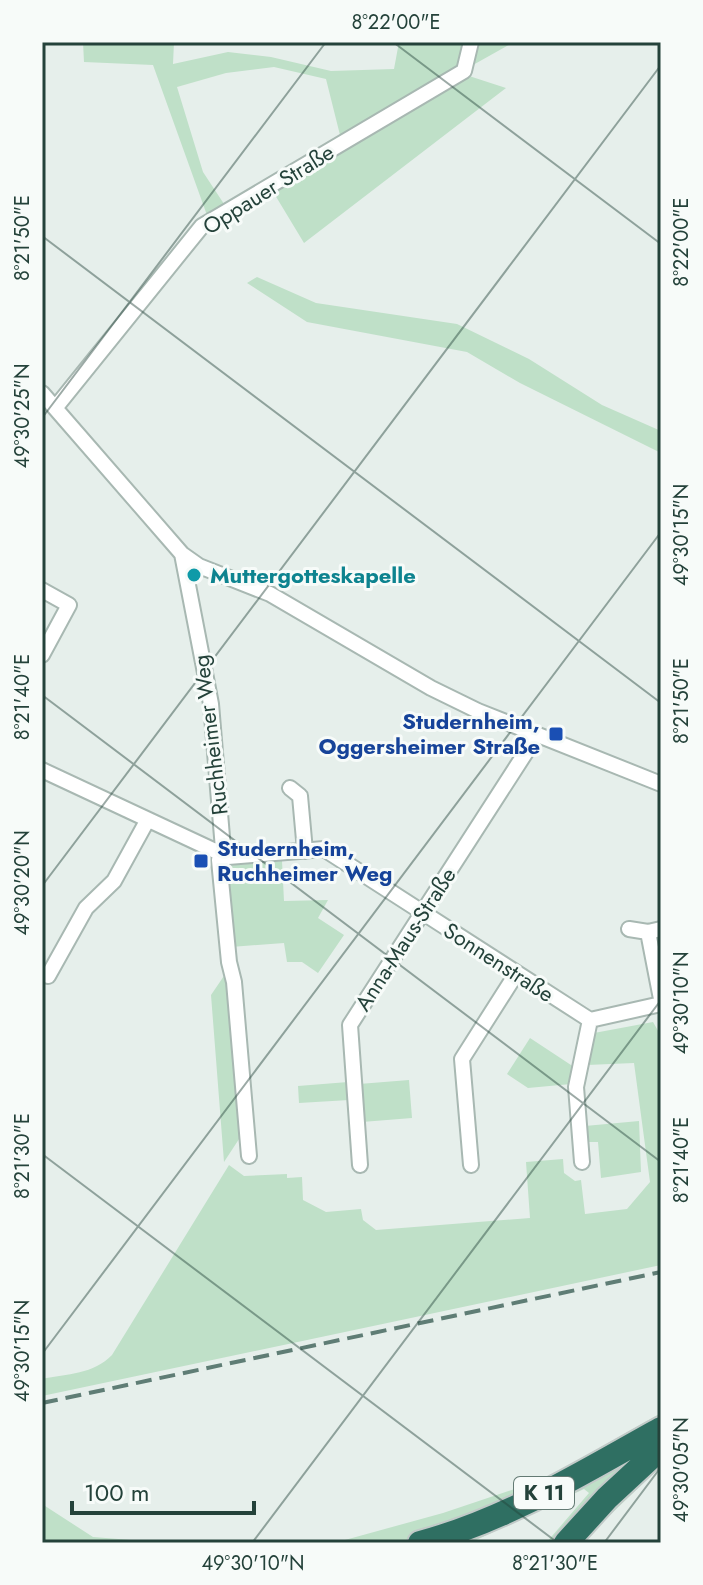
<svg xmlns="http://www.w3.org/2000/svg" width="703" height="1585" viewBox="0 0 703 1585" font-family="Jost,sans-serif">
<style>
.green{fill:#bfe0c8}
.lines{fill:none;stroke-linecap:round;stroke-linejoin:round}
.street-casing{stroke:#a8b8b2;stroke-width:18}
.highway-casing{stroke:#c2cac8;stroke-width:28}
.street{stroke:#fff;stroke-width:14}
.highway{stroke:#2f6f62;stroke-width:24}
.rail{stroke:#5f7d75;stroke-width:4;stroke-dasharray:16 8;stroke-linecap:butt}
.ticks{fill:none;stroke:#24423a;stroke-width:2;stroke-opacity:0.45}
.culture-dot{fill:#0f9aa8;stroke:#f7fbf9;stroke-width:3}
.transit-dot{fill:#1a4fb4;stroke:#f7fbf9;stroke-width:3}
.labels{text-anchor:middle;stroke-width:6;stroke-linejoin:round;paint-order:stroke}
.shield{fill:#f7fbf9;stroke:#637a73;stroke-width:2}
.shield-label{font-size:20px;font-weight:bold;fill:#24423a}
.street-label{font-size:22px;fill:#24423a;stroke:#f7fbf9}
.culture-label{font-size:22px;font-weight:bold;fill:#0d838f;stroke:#f7fbf9;text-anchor:start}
.transit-label{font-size:22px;font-weight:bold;fill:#164399;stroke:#f7fbf9;text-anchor:end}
.neatline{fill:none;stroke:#24423a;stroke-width:3}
.ticks-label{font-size:20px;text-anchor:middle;fill:#24423a}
</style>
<rect width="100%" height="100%" fill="#e6efeb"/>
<path class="green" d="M83,42H174L173,64L228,52L271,57L331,71L394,69L399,42H514L341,139L326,79L274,67L226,73L177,87L203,172L226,207L208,218L153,65L84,62Z
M466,75L506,88L304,243L272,190Z
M257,277L316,303L457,324L529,359L602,405L661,431V453L520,383L467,352L307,322L247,283Z
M282,861L284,901L328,900L318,918L344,935L318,973L302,962H287L284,943L231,947L225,866Z
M228,970L241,1136L224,1162L211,995Z
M653,1022L661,1036V1265L42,1396V1379C67,1374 94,1374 112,1355L229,1165L244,1176L287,1174V1178L302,1177L303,1200L326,1212L361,1209L363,1220L376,1230L530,1218L526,1162L563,1159L564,1173L575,1181L581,1180L585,1214L627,1209L650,1182L634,1063L587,1065L594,1033Z
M530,1038L574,1067L571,1084L528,1088L507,1074Z
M409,1080L412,1118L362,1122L359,1084Z
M348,1082L349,1100L299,1103L298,1086Z
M639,1121L641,1172L601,1178L598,1142H586L585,1126Z
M661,1413V1466L581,1543H546L589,1493L584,1489L470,1543H334L443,1513L547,1478Z
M42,1504L93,1537L169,1543H42Z"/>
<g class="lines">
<defs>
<path id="street" d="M42,393L182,554L199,566L270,594L431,688L478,711L661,784
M56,407L202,226L464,71L471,42
M182,554L211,704L223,849L219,860L229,962L234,982L249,1156
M42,590L69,605L42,655
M42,770L228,857L324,849L590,1020L661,1004
M290,788L300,796L305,851
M629,929L648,932
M661,929L648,932L661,999
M42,973L48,976L86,908L114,881L147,821
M582,1162L576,1087L590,1020
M360,1165L350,1025L537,735
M471,1165L462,1059L516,974"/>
<path id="highway" d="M420,1543C507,1520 583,1472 661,1429
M566,1543L607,1498L661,1448"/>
</defs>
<use href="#street" class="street-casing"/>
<use href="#highway" class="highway-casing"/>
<use href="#street" class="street"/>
<use href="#highway" class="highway"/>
<path class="rail" d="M42,1403L661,1272"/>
</g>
<path class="ticks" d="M393,42L661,244M42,236L661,703M42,418L326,42M42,695L661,1162M42,886L661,65M42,1154L558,1543M42,1354L661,532M252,1543L661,1000M604,1543L661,1467"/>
<circle class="culture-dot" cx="194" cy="575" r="8"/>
<g class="transit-dot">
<rect x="548" y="726" width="16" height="16" rx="4"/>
<rect x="193" y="853" width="16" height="16" rx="4"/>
</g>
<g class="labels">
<rect class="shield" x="514" y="1477" width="60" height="32" rx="6"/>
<g class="shield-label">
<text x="544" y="1500">K 11</text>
</g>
<g class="street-label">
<text transform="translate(268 189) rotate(-32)" y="8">Oppauer Straße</text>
<text transform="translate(210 735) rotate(-97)" y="8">Ruchheimer Weg</text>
<text transform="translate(405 939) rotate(-57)" y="8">Anna-Maus-Straße</text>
<text transform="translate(499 962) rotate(33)" y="8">Sonnenstraße</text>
</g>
<g class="culture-label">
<text x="210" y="583">Muttergotteskapelle</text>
</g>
<g class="transit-label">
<text x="540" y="729">Studernheim,<tspan x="540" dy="25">Oggersheimer Straße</tspan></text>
<text x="217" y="856" text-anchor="start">Studernheim,<tspan x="217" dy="25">Ruchheimer Weg</tspan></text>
</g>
</g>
<rect width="703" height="1585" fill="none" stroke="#f7fbf9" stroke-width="88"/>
<path d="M72 1501v12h182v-12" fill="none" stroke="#24423a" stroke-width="4"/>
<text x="84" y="1501" font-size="24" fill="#24423a" stroke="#f7fbf9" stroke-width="6" paint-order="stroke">100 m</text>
<rect x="44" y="44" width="615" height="1497" class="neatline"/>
<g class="ticks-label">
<text x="396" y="29">8°22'00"E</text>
<text transform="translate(22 238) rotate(-90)" y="7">8°21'50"E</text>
<text transform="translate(681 242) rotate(-90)" y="7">8°22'00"E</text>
<text transform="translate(22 416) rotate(-90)" y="7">49°30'25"N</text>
<text transform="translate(681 535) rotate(-90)" y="7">49°30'15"N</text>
<text transform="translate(22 697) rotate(-90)" y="7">8°21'40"E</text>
<text transform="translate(681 701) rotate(-90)" y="7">8°21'50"E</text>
<text transform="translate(22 883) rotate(-90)" y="7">49°30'20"N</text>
<text transform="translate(681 1003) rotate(-90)" y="7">49°30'10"N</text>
<text transform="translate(22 1156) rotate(-90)" y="7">8°21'30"E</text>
<text transform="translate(681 1160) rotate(-90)" y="7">8°21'40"E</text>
<text transform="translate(22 1351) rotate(-90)" y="7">49°30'15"N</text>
<text transform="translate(681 1470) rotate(-90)" y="7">49°30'05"N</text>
<text x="253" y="1570">49°30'10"N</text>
<text x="555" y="1570">8°21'30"E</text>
</g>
</svg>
